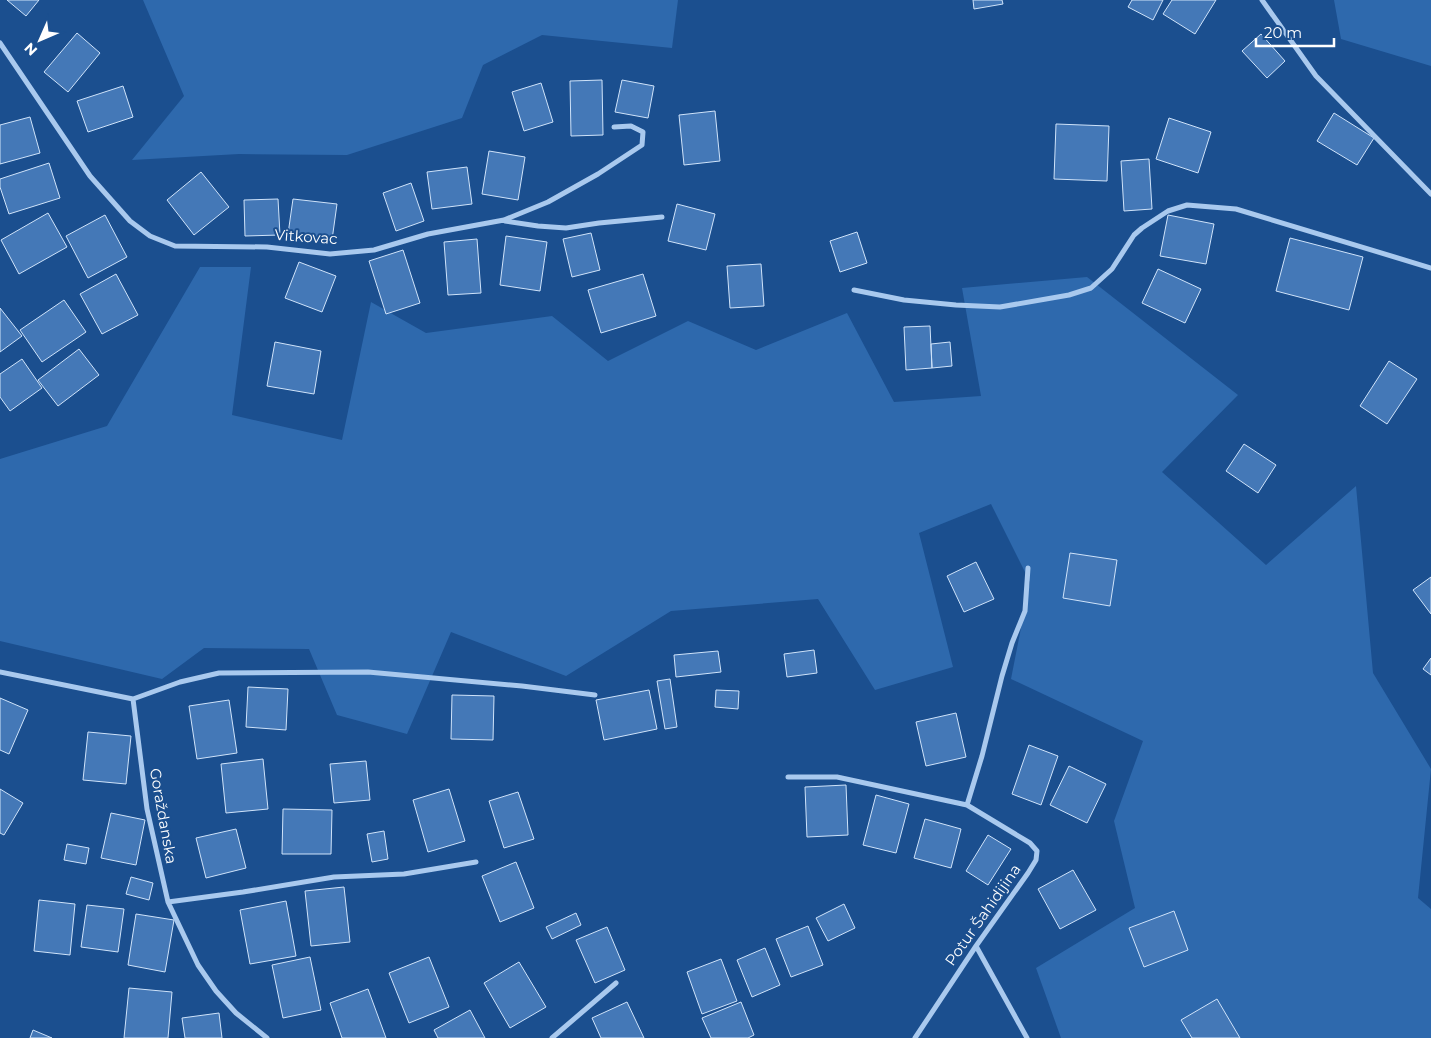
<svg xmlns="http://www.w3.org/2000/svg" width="1431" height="1038" viewBox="0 0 1431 1038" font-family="Montserrat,sans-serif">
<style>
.green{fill:#2e69ad}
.building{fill:#4478b7;stroke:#cfe3fa}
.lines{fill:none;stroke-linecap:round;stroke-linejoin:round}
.street{stroke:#a9c9ee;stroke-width:5}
.labels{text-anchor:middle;stroke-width:4;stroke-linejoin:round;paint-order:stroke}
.street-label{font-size:15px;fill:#fff;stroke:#1b4f8f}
</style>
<rect width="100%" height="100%" fill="#1b4f8f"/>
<path class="green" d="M143,0H678L672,48L542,35L483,65L462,118L347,155L239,154L132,160L184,96Z
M1334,0H1431V66L1341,39Z
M200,267H251L232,415L342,440L371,302L426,333L552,316L608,361L688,321L756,350L847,313L894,402L981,396L962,288L1087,277L1238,395L1162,472L1266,565L1356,486L1373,673L1431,769L1418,898L1431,909V1038H1061L1036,968L1135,908L1114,821L1143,741L1011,679L1030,582L991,504L919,533L953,667L875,690L818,599L671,611L566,676L451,632L407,734L337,715L309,649L204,648L162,679L0,641V459L107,426Z"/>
<path class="building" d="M7,0H39L26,16Z
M973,0H1002L1003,4L974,9Z
M1132,0H1163L1153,20L1128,7Z
M1172,0H1216L1195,34L1163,14Z
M77,33L100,53L68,92L44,72Z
M1261,34L1285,61L1267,78L1242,51Z
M602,80L603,135L571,136L570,81Z
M622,80L654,86L648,118L615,112Z
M541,83L553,122L524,131L512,92Z
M123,86L133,117L88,132L77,101Z
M715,111L720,161L684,165L679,115Z
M1334,113L1374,138L1357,165L1317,141Z
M30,117L40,153L0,164V125Z
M1169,118L1211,132L1198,173L1156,159Z
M1056,124L1109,126L1107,181L1054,179Z
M489,151L525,157L518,200L482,194Z
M1149,159L1152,209L1124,211L1121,161Z
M49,163L60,198L9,214L0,187V179Z
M467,167L472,204L432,209L427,172Z
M201,172L229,207L194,235L167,200Z
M411,183L424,221L396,231L383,193Z
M278,199L280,235L245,236L244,200Z
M293,199L337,204L332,240L288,234Z
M677,204L715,214L706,250L668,241Z
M48,213L67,247L19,274L1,240Z
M105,215L127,257L88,278L66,236Z
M1168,215L1214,224L1206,264L1160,256Z
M857,232L867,263L840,272L830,241Z
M591,233L600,270L572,277L563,239Z
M506,236L547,242L540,291L500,285Z
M1290,238L1363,257L1349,310L1276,291Z
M477,239L481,293L448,295L444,242Z
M403,250L420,303L386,314L369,261Z
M299,262L336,276L322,312L285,298Z
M761,264L764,306L730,308L727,266Z
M1158,269L1201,289L1185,323L1142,303Z
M116,274L138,315L102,334L80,294Z
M643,274L656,316L601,333L588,290Z
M64,300L86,332L42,362L20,330Z
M0,308L22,336L0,352Z
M930,326L932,368L906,370L904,327Z
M275,342L321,351L314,394L267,386Z
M950,342L952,366L932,368L931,344Z
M79,349L99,375L58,406L38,380Z
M22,359L42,388L10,411L0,397V374Z
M1389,361L1417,379L1387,424L1360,406Z
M1244,444L1276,465L1258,493L1226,471Z
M1070,553L1117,560L1110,606L1063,598Z
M976,562L994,599L964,612L947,576Z
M1431,577V614L1413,590Z
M814,650L817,673L787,677L784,654Z
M718,651L721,672L676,677L674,655Z
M1431,658V675L1423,669Z
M670,679L677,727L665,729L657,681Z
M248,687L288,689L286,730L246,727Z
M649,690L657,729L604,740L596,700Z
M716,690L739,691L738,709L715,707Z
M452,695L494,696L493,740L451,739Z
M0,698L28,710L9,754L0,750Z
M229,700L237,753L197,759L189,706Z
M956,713L966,757L926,766L916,722Z
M88,732L131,736L126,784L83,780Z
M1029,745L1058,756L1041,805L1012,794Z
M263,759L268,809L226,813L221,764Z
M366,761L370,800L334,803L330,764Z
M1069,766L1106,784L1087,823L1050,805Z
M846,785L848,835L807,837L805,787Z
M0,789L23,803L4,835L0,833Z
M449,789L465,841L428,852L413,800Z
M518,792L534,839L504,848L489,801Z
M876,795L909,804L896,853L863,845Z
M283,809L332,810L331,854H282Z
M111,813L145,820L136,865L101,858Z
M925,819L961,829L951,868L914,858Z
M236,829L246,868L206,878L196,838Z
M384,831L388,859L372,862L367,834Z
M988,835L1011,849L988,885L966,871Z
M67,844L89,848L86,864L64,860Z
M516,862L534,908L500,922L482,876Z
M1073,870L1096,910L1060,929L1038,889Z
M131,877L153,883L149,900L126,894Z
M344,887L350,942L311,946L305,891Z
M39,900L75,904L70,955L34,951Z
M286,901L296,956L250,964L240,910Z
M844,904L855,928L828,941L816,918Z
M87,905L124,909L118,952L81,947Z
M1174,911L1188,950L1144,967L1129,928Z
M576,913L581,925L552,939L546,927Z
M136,914L174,920L165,972L128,965Z
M808,926L823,965L791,977L776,939Z
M607,927L625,970L595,983L576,940Z
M765,948L780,985L752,997L737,960Z
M310,957L321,1010L283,1018L272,965Z
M429,957L449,1007L409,1023L389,973Z
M721,959L737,1001L702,1014L687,972Z
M519,962L546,1007L510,1028L484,983Z
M129,988L172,992L168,1038H124Z
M368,989L386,1038H342L330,1003Z
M1217,999L1240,1038H1192L1181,1020Z
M627,1002L644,1038H601L592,1018Z
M741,1002L754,1035L748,1038H711L702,1018Z
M470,1010L485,1038H438L434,1030Z
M219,1013L222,1038H185L182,1018Z
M33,1030L52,1038H30Z"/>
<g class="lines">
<path class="street" d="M1262,0L1316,76L1431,194
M0,43L90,176L130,221L150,236L175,246L267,247L330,254L374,250L428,234L504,220L548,202L598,174L642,145L643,132L631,126L614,127
M505,221L538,226L566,228L599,223L662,217
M854,290L904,300L956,305L1000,307L1069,295L1091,288L1112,269L1134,235L1142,228L1168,211L1187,205L1236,209L1431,268
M0,672L133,699
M133,699L180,682L219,673L368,672L522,686L595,695
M133,699L147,809L168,902L198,965L216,991L236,1013L267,1038
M788,777H837L967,805L1030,843L1037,851L1036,860L1028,873L976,946L915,1038
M967,805L982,756L1002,676L1012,643L1025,611L1028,568
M168,902L243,892L334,877L404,874L476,862
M976,946L1027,1038
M552,1038L616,983"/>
</g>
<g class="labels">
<g class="street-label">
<text transform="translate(306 237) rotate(4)" y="5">Vitkovac</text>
<text transform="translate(163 816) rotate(80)" y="5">Goraždanska</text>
<text transform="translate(983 915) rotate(-55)" y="5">Potur Šahidijina</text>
</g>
</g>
<g transform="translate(40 40) rotate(225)" stroke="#1b4f8f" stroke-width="4" paint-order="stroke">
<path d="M0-4L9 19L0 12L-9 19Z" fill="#ffffff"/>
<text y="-8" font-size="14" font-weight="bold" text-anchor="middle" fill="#ffffff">N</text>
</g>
<path d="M1256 38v8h78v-8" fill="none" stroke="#ffffff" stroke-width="2.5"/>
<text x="1264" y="38" font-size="15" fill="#ffffff" stroke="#1b4f8f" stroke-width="4" paint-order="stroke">20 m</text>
</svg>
